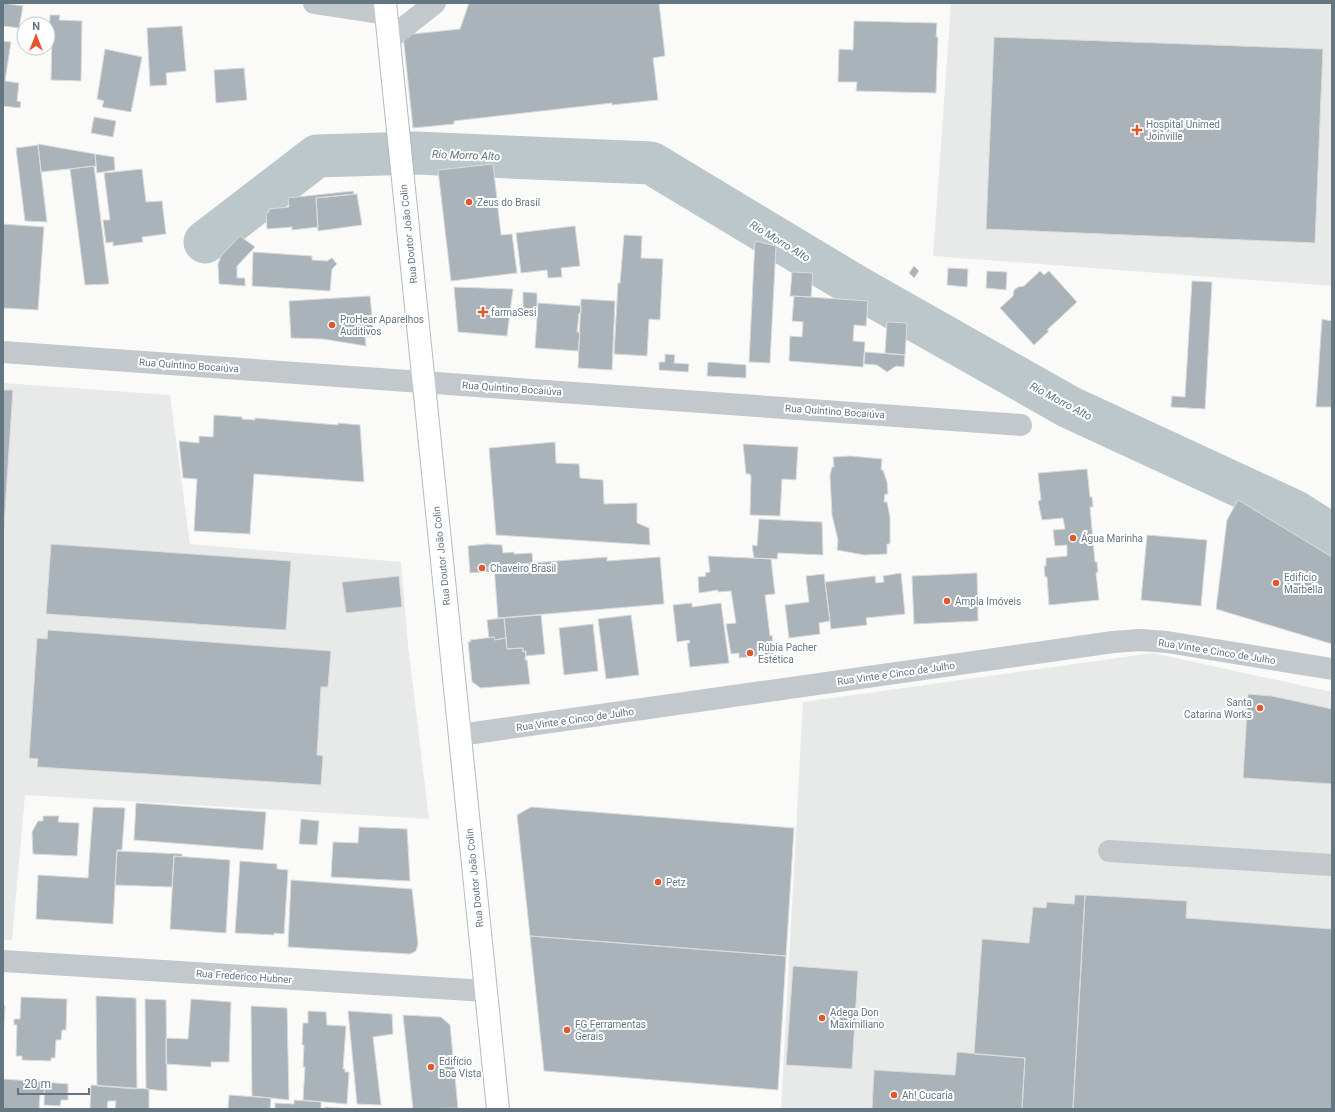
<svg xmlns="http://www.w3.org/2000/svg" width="1335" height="1112" viewBox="0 0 1335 1112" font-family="Roboto,sans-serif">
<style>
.built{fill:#e8e9e9}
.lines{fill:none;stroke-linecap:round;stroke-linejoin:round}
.river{stroke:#bbc7cb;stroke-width:43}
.building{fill:#aab3b9;stroke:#dcdcda}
.major-casing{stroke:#b5babe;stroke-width:24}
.minor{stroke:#c3c8cc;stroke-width:22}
.major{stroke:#fff;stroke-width:22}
.poi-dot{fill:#e4572e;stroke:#fff;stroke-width:1.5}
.labels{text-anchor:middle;stroke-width:4;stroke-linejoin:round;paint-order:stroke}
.poi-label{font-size:10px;fill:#657683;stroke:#fff;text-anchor:start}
.street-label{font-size:10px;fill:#657683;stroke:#fff}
.water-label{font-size:11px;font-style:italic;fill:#60757c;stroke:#fff}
</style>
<rect width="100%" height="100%" fill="#fafaf8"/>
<path class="built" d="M951,3H1332V286L933,256Z
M3,383L170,395L190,544L401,562L408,645L429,819L25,795L12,940H3Z
M1153,653L1332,692V1109H781L803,702Z"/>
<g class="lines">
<path class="river" d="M205,242L317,156L416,153L651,163L857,287L1069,407L1294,511L1332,535"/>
</g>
<path class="building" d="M3,3L23,6L19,28L3,26Z
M469,3H659L665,56L653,58L658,100L612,105V103L454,121V124L413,128L403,35L460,29Z
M50,15H60L59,20L82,21L81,81L51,80L52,36H49Z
M854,21L937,23L936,37H938L936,93L856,91L857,82H838L839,49L853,50Z
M182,26L186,71L166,73L167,85L150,86L147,28Z
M994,37L1323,49L1315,243L986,229Z
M3,41L11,42L5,81L19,83L17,101L21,102L20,108L3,106Z
M105,49L142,57L131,112L102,107L104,101L97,99Z
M244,68L247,100L216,103L214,70Z
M94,117L116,121L113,137L91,133Z
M38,144L95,154L96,166L41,172Z
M38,145L41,172L47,222L25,221L16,148Z
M95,154L114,157L115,170L97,173Z
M493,164L501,235L512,234L517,273L451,281L438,170Z
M94,166L109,284L85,285L70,169Z
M142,169L146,202L162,201L166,234L142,237L143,242L113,246V242L106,243L103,220H110L104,173Z
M353,191L354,194L316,198L318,227L292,230V227L267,229L266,213L269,212V209L289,207L288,198Z
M357,194L362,225L318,231L316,198Z
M3,224L44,227L38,310L3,308Z
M575,226L580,266L561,268L562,277L548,278L547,270L521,273L516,233Z
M624,235L642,236L641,258L663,259L660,320L649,319L647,356L614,354L618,283H620Z
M240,236L255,247L237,266V278H245V286L219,284L218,264L221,256Z
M755,241L776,246L770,363L749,362Z
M253,252L312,256V260L327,261L332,258L337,264L332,269L330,291L252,286Z
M914,266L919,271L914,278L909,273Z
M948,268L968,269L967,287L947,285Z
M987,271L1007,272L1006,290L986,288Z
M1040,271L1044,275L1049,271L1077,302L1047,330L1049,331L1034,345L1000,308L1013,296L1014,290L1018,287L1024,286Z
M792,272L813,273L811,297L790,296Z
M1192,281L1212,282L1205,409L1171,407L1172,396L1185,397Z
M454,287L513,289L507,336L458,332Z
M523,292L537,293V315L523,314Z
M370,296L374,336L365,337L366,346L323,339L291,338L289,301Z
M794,296L868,301L866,326L854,325L853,341L865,342L863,367L789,361L790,336L802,337L803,322L792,321Z
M581,299L615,301L612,370L578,368Z
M538,303L581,306V313H579L577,332H580L578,351L535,348Z
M1322,319L1332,321V407H1316Z
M887,322L907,323L905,355L885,353Z
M865,352L905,355L904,367L896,366L887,372L877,365L864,364Z
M665,354L675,355L674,363L689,364L688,372L659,370V362H665Z
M708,362L746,365V378L707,376Z
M3,390H13L3,541Z
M214,415L242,417V419L255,420V418L338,425V423L360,425L364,482L254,474L250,534L194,531L197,479L183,478L179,441L199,443V436L213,437Z
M555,442L556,463L579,464L580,478L603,480L604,504L637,503V523L649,528L650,545L496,535L489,448Z
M743,444L798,447L796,480L782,479L780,516L750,515L751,477L750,474H746Z
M851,456L882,459L881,470H883L887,482L888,494H885L884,502H887L890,517V544H887V554L864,555L837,550L838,540L832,515L830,475L832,467H834L833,457Z
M1087,469L1090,497H1092L1093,507H1090L1095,562H1097L1098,572L1096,573L1099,600L1049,605L1047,577H1045L1044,566H1046V558L1067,556V545L1055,546L1053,530L1065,529L1063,518L1042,520L1038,501L1041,500L1038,473Z
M1238,500L1332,557V644L1216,609L1227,520Z
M759,519L822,522L823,555L778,553L777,559L754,558L752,545L757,546Z
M1147,535L1207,540L1201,606L1141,600Z
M51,544L291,561L286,630L46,614Z
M487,544L502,545L503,553L514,552V554L532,553L533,564L494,566V571L470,573L468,546Z
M708,556L771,559L775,594L765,595L770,636L772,635L774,654L739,658V653L731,654L726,624L736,623L731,591L718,592V590L699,593L698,577L706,576L705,573L710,572Z
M607,557V561L660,557L664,604L498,618L494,566Z
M901,573L905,614L866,618L867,625L831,629L825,582L875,576L876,583L884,582L883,576Z
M977,573L978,621L914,624L912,576Z
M824,574L830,621L819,623L820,634L789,638L785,605L809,602L806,576Z
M399,576L402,607L346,613L342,582Z
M692,603V607L721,603L729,663L690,667L687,643H690L689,640L677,642L673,605Z
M541,615L545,654L526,656V651L523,652V648L507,649L504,618Z
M631,615L639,675L606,679L598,619Z
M504,618L506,638L495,640L494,637L489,638L487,620Z
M593,624L598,671L564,675L559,628Z
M48,630L331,651L328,687H321L317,755L323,756L321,785L37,767L38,759L29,758L37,638L47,639Z
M494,637L495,640L506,638L507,649L523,648V652L526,651L525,660H527L530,684L481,688L472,682L468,642H471L470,640Z
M1248,694L1272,696L1332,709V784L1243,778Z
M136,803L266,812L263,850L134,840Z
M93,807L125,808L122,850H117L113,924L36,919L38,875L88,878Z
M531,807L794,828L786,956L530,936L517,815Z
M43,816H59L58,822L79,823L77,856L33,854L32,832L38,821H43Z
M301,819L319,821L317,845L299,844Z
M359,827L407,829L410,881L331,877L333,842L358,843Z
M117,851L182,854V857L174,856L172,887L115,885Z
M174,856L230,860L226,933L170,929Z
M240,861L277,864V869L288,870L284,934L274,933V935L235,933Z
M291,880L412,889L418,944L416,951L410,954L288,947Z
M1075,895H1085L1073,1109H1022L1025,1058L974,1054L982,939L1029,943L1033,907L1046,908L1047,902L1074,904Z
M1085,895L1187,901L1186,918L1332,929V1109H1073Z
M530,936L786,956L778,1090L544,1071Z
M793,966L858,971L852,1069L786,1065Z
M96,996L136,998L137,1089L97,1086Z
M21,997L67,999L66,1030H62L61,1040H56L55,1058H51V1061L22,1060V1056H16L17,1025H14V1019H20Z
M145,999L166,1000L167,1091L146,1089Z
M191,999L231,1002L229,1062H211V1067L166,1064V1038L188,1039Z
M3,1006H5L3,1038Z
M251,1006L287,1008L289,1100L252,1096Z
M308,1011L326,1012L327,1025L346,1026L343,1069H345V1072H349L347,1104L303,1100L305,1067H303L304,1045H302L303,1023H308Z
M348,1011L392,1014L393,1034L373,1037L381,1105L357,1104Z
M403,1015L441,1017L450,1025L458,1108L413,1109Z
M957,1052L1025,1058L1022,1109H872L874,1070L955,1075Z
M3,1079L45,1082L44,1094H40L39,1109H3Z
M45,1082L68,1084V1100H61L60,1106L44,1105Z
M91,1085L149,1089V1109H115L116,1101H108L107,1109H90Z
M229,1095L271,1098L270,1109H228Z
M294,1100L321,1102V1109H275V1103L294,1104Z
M325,1107L351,1109H325Z"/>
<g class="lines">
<defs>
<path id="major" d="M385,3L498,1109"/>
</defs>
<use href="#major" class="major-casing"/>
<path class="minor" d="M314,3L386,14
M388,40L435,3
M3,352L1021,425
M460,735L1113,642L1140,640L1167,642L1332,669
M1109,851L1332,865
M3,961L486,991"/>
<use href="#major" class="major"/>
</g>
<g class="poi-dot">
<path d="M1135 124h4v4h4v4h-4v4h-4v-4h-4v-4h4z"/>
<circle cx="469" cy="202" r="4"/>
<path d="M481 306h4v4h4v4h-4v4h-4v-4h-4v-4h4z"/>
<circle cx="332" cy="325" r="4"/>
<circle cx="1073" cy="538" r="4"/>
<circle cx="482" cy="568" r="4"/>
<circle cx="1276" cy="583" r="4"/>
<circle cx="947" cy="601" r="4"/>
<circle cx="750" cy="653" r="4"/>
<circle cx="1260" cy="708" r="4"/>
<circle cx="658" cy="882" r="4"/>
<circle cx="822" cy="1018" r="4"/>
<circle cx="567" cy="1030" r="4"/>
<circle cx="431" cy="1067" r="4"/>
<circle cx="894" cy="1095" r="4"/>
</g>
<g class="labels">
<g class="poi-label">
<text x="1146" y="128">Hospital Unimed<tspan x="1146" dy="12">Joinville</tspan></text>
<text x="477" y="206">Zeus do Brasil</text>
<text x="491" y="316">farmaSesi</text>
<text x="340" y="323">ProHear Aparelhos<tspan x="340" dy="12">Auditivos</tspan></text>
<text x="1081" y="542">Água Marinha</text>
<text x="490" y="572">Chaveiro Brasil</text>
<text x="1284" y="581">Edifício<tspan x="1284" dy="12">Marbella</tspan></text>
<text x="955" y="605">Ampla Imóveis</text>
<text x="758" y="651">Rúbia Pacher<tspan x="758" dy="12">Estética</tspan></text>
<text x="1252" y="706" text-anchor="end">Santa<tspan x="1252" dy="12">Catarina Works</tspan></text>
<text x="666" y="886">Petz</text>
<text x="830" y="1016">Adega Don<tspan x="830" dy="12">Maximiliano</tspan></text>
<text x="575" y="1028">FG Ferramentas<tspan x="575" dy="12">Gerais</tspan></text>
<text x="439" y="1065">Edifício<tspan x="439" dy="12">Boa Vista</tspan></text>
<text x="902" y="1099">Ah! Cucaria</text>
</g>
<g class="street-label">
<text transform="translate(408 234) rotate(-96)" y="4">Rua Doutor João Colin</text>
<text transform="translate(189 365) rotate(4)" y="4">Rua Quintino Bocaiúva</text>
<text transform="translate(512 388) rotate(4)" y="4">Rua Quintino Bocaiúva</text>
<text transform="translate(835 411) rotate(4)" y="4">Rua Quintino Bocaiúva</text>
<text transform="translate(441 556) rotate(-96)" y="4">Rua Doutor João Colin</text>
<text transform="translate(1217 651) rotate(9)" y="4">Rua Vinte e Cinco de Julho</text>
<text transform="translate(896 673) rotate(-8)" y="4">Rua Vinte e Cinco de Julho</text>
<text transform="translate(575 719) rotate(-8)" y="4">Rua Vinte e Cinco de Julho</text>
<text transform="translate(474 878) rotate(-96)" y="4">Rua Doutor João Colin</text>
<text transform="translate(244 976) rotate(4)" y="4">Rua Frederico Hubner</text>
</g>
<g class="water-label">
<text transform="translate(466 155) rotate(2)" y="4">Rio Morro Alto</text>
<text transform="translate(780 241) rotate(31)" y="4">Rio Morro Alto</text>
<text transform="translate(1061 401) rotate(28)" y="4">Rio Morro Alto</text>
</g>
</g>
<rect width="1335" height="1112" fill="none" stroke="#657683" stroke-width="8"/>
<g transform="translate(36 36)"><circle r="19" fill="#ffffff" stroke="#c1c8cd"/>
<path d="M0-3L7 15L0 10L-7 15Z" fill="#e4572e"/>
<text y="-6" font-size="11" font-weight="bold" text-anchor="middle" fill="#657683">N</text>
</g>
<path d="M18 1088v6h71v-6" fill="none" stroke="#657683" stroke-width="2"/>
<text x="24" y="1088" font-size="12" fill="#657683" stroke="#ffffff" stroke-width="3" paint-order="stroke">20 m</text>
</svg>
